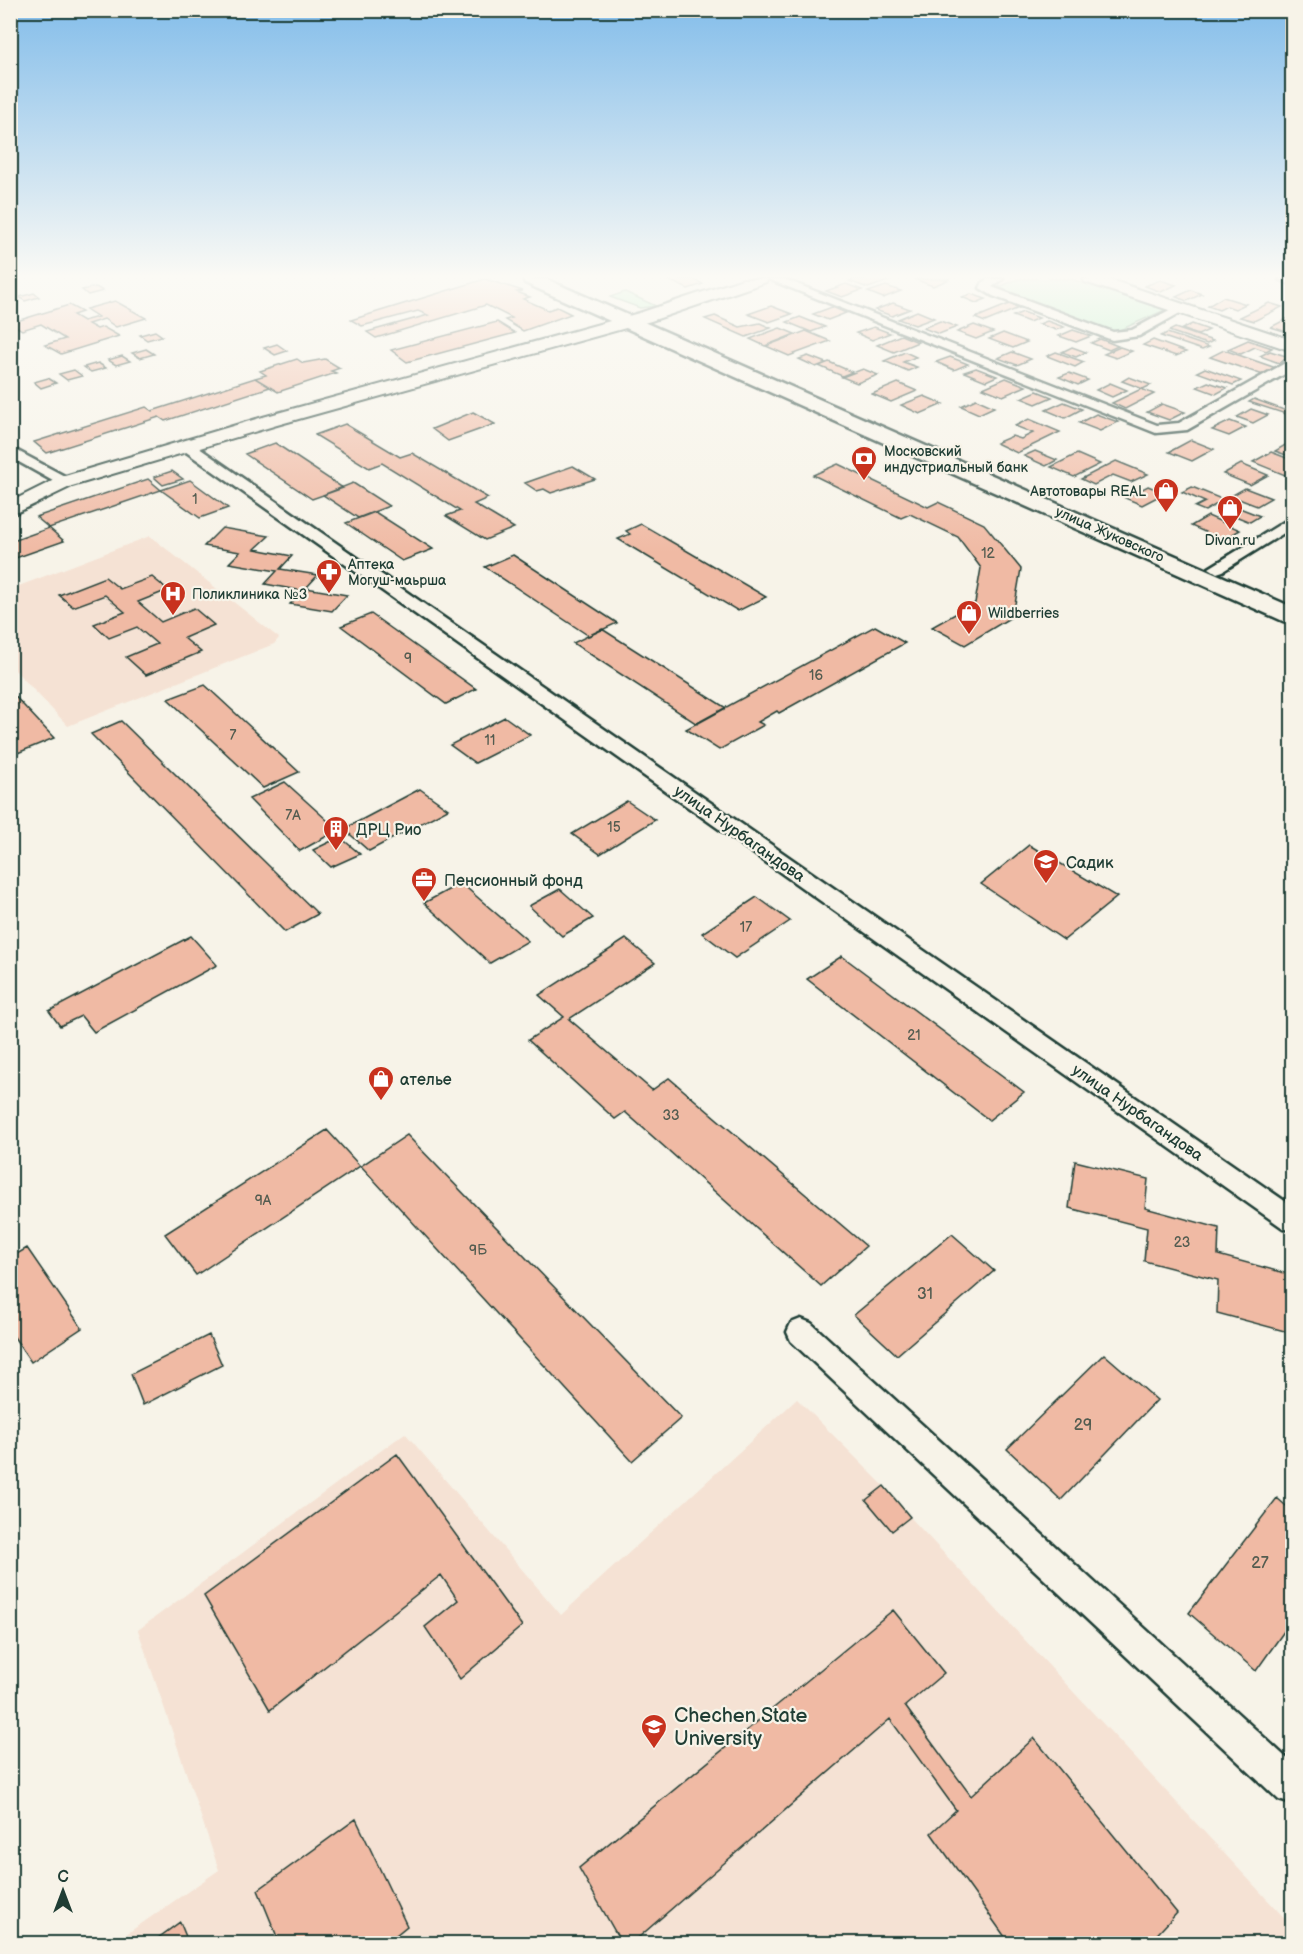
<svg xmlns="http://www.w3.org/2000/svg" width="1303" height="1954" viewBox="0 0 1303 1954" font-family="'Balsamiq Sans',sans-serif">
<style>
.built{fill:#f5e2d4}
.green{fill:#a7f0be;stroke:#639679;stroke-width:1.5}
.building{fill:#f0baa4;stroke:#1f3d34;stroke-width:1.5}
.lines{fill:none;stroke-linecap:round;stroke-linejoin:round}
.street-casing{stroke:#1f3d34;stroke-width:5}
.secondary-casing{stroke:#1f3d34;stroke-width:4}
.primary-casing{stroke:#1f3d34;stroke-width:5}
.street{fill:#f7f3e8;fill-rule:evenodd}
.secondary{fill:#f7f3e8;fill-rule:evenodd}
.primary{fill:#f7f3e8;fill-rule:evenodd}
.labels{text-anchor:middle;stroke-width:4.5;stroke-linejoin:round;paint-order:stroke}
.far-poi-label{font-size:14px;fill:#1f3d34;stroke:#f7f3e8;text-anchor:start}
.number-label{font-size:14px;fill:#535c50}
.far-street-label{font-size:14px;fill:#1f3d34;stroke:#f7f3e8}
.poi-label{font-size:16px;fill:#1f3d34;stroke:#f7f3e8;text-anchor:start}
.street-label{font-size:16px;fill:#1f3d34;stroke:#f7f3e8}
.near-number-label{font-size:16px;fill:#535c50}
.near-poi-label{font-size:20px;fill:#1f3d34;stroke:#f7f3e8;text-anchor:start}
</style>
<rect width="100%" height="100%" fill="#f7f3e8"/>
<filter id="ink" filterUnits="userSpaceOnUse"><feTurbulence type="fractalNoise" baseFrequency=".0167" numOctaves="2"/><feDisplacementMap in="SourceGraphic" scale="12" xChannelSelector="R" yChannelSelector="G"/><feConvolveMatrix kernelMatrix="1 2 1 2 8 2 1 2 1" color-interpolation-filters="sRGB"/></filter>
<g filter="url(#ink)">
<path class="built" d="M150,536L279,638L274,644L68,726L11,666V589Z
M797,1399L884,1486L910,1517L1292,1926V1944H112L219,1870L138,1630L405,1433L561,1615Z"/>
<path class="green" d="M1018,279H1071L1165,310L1111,334L992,290Z
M625,292L656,306L640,308L610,297Z"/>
<path class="building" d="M485,279L523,291L517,292L530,297L523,299L548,310L557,307L571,314L523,331L505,320L512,318L486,305L376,338L367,332L428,315L418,311L362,326L351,320Z
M666,279H693L703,284L688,289Z
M854,279H885L888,281L868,288L849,281Z
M914,279H950L933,286Z
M1160,280L1176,285L1161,292L1145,286Z
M846,284L862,290L842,297L826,291Z
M886,286L901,291L883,298L868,292Z
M96,287L103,291L88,295L82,290Z
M1191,290L1202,294L1187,301L1176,297Z
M34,293L39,297L25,301L19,297Z
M971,294L986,299L976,303L962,297Z
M1223,297L1246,304L1235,309L1227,306L1219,310L1208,306Z
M115,301L146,318L116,327L104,319L88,324L97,329L103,327L119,336L61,354L45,345L65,339L41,324L22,330L10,323L69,305L82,312L73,315L83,321L98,317L86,309Z
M893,303L910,309L892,316L875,310Z
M1269,303L1282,307L1254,321L1240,317Z
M1009,304L1019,308L985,322L975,318Z
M771,306L792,314L769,322L748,314Z
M832,307L846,313L828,320L813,314Z
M917,311L934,318L915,325L898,319Z
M1023,312L1039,318L1029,322L1013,316Z
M715,316L740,327L760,323L771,328L746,337L705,319Z
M1292,316V332L1290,333L1271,327Z
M800,317L825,327L811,332L787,322Z
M940,321L957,327L939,334L923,328Z
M1047,321L1064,327L1056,330L1039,324Z
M497,322L515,333L407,362L391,350Z
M1192,324L1209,330L1198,335L1182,329Z
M974,325L993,332L976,339L957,332Z
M874,327L890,333L872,340L856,333Z
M780,328L795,334L765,346L750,339Z
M1175,328L1213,341L1207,344L1169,331Z
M1073,330L1091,336L1076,342L1059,336Z
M155,331L162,336L147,340L140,335Z
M806,331L830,341L789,356L766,346Z
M1003,333L1027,342L1013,348L989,339Z
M1167,333L1209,347L1202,350L1161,336Z
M901,335L918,342L894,352L877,345Z
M1100,339L1118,346L1109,350L1091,343Z
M1153,340L1186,352L1176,356L1143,345Z
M1248,340L1272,348L1266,351L1255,347L1241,354L1228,349Z
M277,344L287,351L275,355L264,348Z
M1072,347L1086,352L1076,357L1062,352Z
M1120,347L1132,351L1116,358L1104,354Z
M146,349L154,354L140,358L132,353Z
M1224,350L1276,368L1263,375L1210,357Z
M1270,351L1289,357L1279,363L1260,356Z
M905,352L916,357L903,362L917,367L908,371L884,361Z
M1012,352L1031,359L1017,365L998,358Z
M1056,352L1084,362L1075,367L1047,356Z
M122,356L130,361L116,365L108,360Z
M808,356L826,363L816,367L799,359Z
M950,357L968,364L954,370L936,362Z
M297,359L303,363L325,359L340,368L331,371L336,373L278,392L255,378L266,375L260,371Z
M829,362L852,372L842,376L819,366Z
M98,363L106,368L91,372L84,367Z
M976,368L997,376L986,381L964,372Z
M1205,368L1241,381L1233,385L1197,372Z
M863,369L878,375L857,383L842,377Z
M74,370L82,376L67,380L59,374Z
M1069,373L1088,380L1078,385L1059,377Z
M1129,377L1151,385L1143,389L1122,381Z
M48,378L56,383L41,388L34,382Z
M255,378L270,387L165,421L159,417L47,453L34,442L146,407L152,411Z
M1006,378L1026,386L1003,396L983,388Z
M1208,382L1227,388L1216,394L1197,387Z
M898,383L917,391L891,402L872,394Z
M1110,383L1127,390L1112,397L1096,390Z
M1141,389L1154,394L1125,409L1112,403Z
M1037,391L1052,397L1036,404L1021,398Z
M924,396L943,404L920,414L901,405Z
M976,399L994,407L979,414L961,406Z
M1254,399L1292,413V416L1249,402Z
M1064,402L1082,409L1065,418L1046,410Z
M1162,404L1185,412L1169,420L1147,412Z
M1251,409L1268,415L1253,423L1237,417Z
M473,412L495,424L448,441L432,429Z
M1096,414L1118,422L1100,431L1079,423Z
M1029,419L1060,432L1017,453L996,443L1012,436L1021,439L1033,433L1015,426Z
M1230,421L1246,427L1229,436L1212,430Z
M345,424L400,457L412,453L488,498L474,504L514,528L485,540L446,516L460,511L382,463L369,468L315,435Z
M1191,440L1214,449L1192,461L1169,452Z
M1292,441V457L1275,451Z
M275,443L343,488L312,499L245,454Z
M1035,451L1057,460L1046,466L1024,456Z
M1271,452L1292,460V471L1285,475L1253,462Z
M1077,454L1100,464L1074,477L1051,467Z
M1116,461L1148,474L1131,482L1113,475L1094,485L1081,479Z
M838,464L928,507L938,502L984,524L1021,569L1013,616L965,645L932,627L975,603L981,568L958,537L910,514L901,518L813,475Z
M1241,464L1268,475L1250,485L1223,474Z
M573,466L595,479L551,493L544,489L537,491L525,483Z
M172,471L183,479L163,485L154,477Z
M148,479L161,490L49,528L36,517Z
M190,480L228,508L200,518L161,490Z
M353,483L389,506L358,518L323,495Z
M1148,486L1165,493L1142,505L1125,498Z
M1192,487L1224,500L1205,511L1195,507L1205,502L1182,492Z
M1245,488L1271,498L1257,506L1231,496Z
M1237,507L1260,516L1250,522L1228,513Z
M375,512L433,549L402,561L346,523Z
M1208,516L1240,530L1223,540L1191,526Z
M641,524L766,597L738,611L618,539L630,534L626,531Z
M49,528L64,541L10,560V542Z
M222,528L269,536L255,549L292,556L280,569L318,575L306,588L347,595L332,611L290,604L303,591L265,584L277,571L229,563L240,552L204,546Z
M513,555L617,623L589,636L485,567Z
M105,577L120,589L152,577L168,590L138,602L161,622L194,608L214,625L184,638L201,652L146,675L126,657L157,644L137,627L109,638L94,624L125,612L105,595L73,607L59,595Z
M371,614L476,689L446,704L341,626Z
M875,626L905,643L779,713L777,711L758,722L764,725L719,750L686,729Z
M602,629L726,708L697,724L573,643Z
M205,685L299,772L263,788L168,699Z
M10,691L54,738L15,754L10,749Z
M505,717L530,735L475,763L450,745Z
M121,721L318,914L285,932L91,734Z
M285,782L338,830L300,851L249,799Z
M420,789L448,809L369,851L344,829Z
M627,801L655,820L600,854L572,834Z
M340,837L360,854L331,867L313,850Z
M1029,845L1117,897L1064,940L981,884Z
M461,883L528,941L490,963L424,903Z
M560,889L593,918L562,936L529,906Z
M757,897L790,921L735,958L702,933Z
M191,936L217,965L94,1032L81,1016L60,1026L49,1011Z
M626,939L655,963L569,1019L652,1090L669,1078L866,1246L821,1286L625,1112L615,1119L528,1040L564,1017L539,995Z
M842,956L1024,1092L989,1120L807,979Z
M327,1130L360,1166L196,1275L165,1234Z
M407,1135L681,1418L632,1461L361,1166Z
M1075,1161L1148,1179L1145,1208L1219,1228L1218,1255L1292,1275V1333L1217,1313L1218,1280L1144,1261L1147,1228L1069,1208Z
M952,1234L994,1271L897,1355L854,1315Z
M27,1248L82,1328L31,1362L10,1331V1258Z
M209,1335L222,1365L143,1405L131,1374Z
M1104,1354L1157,1400L1061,1500L1007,1449Z
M397,1454L522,1626L460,1679L425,1627L458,1600L441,1575L270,1710L204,1596Z
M884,1486L910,1517L892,1531L866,1500Z
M1277,1498L1292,1511V1620L1256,1671L1189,1613Z
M893,1610L944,1673L905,1706L971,1796L1034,1738L1177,1913L1148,1944H1010L931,1833L956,1810L890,1719L631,1944H622L579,1868Z
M356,1819L407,1926L385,1944H280L258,1890Z
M180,1922L189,1944H150Z"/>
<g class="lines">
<defs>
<path id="street" d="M768,279H784L1157,425L1179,423L1287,362L1292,361V370L1187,430L1156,433Z
M988,279H1003L992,287L1113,332L1132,330L1177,306L1181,305L1187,309L1139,336L1112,340L993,296L980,288L983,282Z
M1279,279H1292V285Z
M187,442L192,443L1292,1206V1231L1283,1228L182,449L180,446Z
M10,447L70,479L72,482L70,485H60L10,457Z
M1292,517V528L1223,571L1217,573L1209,568Z
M801,1319L811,1323L1292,1763V1804L1279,1800L791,1341L787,1332L791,1323Z"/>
<path id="secondary" d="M743,279H768L766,282L651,321L277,425L72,486L10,516V502L58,478L263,417L639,313Z
M1083,279H1108L1292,340V351L1085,282Z"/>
<path id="primary" d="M523,279H546L1292,607V623L1283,621L525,283Z"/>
</defs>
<use href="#street" class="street-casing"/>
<use href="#secondary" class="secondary-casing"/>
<use href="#primary" class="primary-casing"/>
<use href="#street" class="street"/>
<use href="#secondary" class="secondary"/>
<use href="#primary" class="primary"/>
</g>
</g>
<linearGradient id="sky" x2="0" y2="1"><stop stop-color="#83bdea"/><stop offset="0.5" stop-color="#fbfaf5"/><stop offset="1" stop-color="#fbfaf5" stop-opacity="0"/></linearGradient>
<rect width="1303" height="553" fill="url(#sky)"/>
<defs>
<symbol id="bank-pin" viewBox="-11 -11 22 30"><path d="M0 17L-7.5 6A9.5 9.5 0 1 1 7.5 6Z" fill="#c8321e" stroke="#f7f3e8"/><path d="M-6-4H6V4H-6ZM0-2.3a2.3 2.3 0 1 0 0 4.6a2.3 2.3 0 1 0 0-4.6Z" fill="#fff"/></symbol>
<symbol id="shop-pin" viewBox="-11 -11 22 30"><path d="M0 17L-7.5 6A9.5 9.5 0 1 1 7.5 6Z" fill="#c8321e" stroke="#f7f3e8"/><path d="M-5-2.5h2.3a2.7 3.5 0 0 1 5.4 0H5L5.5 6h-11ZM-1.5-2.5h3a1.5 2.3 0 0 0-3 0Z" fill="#fff"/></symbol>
<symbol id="pharmacy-pin" viewBox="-11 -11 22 30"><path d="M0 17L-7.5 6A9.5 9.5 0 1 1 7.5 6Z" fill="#c8321e" stroke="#f7f3e8"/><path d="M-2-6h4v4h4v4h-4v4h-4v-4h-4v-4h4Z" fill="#fff"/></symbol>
<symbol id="hospital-pin" viewBox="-11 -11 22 30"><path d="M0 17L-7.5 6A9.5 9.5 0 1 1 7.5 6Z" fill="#c8321e" stroke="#f7f3e8"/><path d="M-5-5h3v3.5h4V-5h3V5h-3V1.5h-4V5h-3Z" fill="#fff"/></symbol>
<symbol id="building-pin" viewBox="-11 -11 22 30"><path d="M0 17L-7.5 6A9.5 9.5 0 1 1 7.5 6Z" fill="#c8321e" stroke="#f7f3e8"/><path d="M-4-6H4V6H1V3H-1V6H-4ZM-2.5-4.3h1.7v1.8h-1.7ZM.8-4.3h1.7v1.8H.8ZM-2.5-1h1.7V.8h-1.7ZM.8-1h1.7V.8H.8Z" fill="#fff"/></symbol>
<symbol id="school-pin" viewBox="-11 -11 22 30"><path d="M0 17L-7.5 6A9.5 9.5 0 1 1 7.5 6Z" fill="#c8321e" stroke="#f7f3e8"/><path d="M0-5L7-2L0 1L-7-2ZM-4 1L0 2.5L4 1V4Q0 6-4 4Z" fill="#fff"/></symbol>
<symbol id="office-pin" viewBox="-11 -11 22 30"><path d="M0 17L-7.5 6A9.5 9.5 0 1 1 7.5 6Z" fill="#c8321e" stroke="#f7f3e8"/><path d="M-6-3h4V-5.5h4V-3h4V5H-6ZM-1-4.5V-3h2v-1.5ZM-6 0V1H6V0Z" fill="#fff"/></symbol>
<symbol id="university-pin" viewBox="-11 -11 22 30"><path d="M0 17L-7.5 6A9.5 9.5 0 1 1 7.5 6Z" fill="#c8321e" stroke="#f7f3e8"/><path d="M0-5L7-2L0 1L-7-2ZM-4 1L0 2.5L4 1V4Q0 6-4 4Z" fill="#fff"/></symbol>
</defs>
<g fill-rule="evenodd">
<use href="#bank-pin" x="849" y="444" width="30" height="40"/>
<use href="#shop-pin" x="1151" y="476" width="30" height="40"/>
<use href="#shop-pin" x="1215" y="493" width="30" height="40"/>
<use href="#pharmacy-pin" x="314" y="557" width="30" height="40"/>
<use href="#hospital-pin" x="158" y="579" width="30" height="40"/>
<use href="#shop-pin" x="954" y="598" width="30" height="40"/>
<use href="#building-pin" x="321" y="814" width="30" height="40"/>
<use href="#school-pin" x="1031" y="847" width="30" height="40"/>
<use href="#office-pin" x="409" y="865" width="30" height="40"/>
<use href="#shop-pin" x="366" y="1064" width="30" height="40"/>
<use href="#university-pin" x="639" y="1712" width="30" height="40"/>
</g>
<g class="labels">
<g class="far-poi-label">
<text x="884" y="456">Московский<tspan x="884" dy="16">индустриальный банк</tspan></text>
<text x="1146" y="496" text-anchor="end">Автотовары REAL</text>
<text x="1230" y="545" text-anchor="middle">Divan.ru</text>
<text x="348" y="569">Аптека<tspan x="348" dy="16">Могуш-маьрша</tspan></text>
<text x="192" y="599">Поликлиника №3</text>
<text x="988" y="618">Wildberries</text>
</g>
<g class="number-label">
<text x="195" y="504">1</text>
<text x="988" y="558">12</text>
<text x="408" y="663">9</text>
<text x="816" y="680">16</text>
<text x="233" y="740">7</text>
<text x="490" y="745">11</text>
<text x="293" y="820">7А</text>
<text x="614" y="832">15</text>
<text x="746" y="932">17</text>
<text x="914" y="1040">21</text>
<text x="671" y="1120">33</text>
<text x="263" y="1205">9А</text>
<text x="1182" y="1247">23</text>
<text x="478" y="1255">9Б</text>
</g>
<g class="far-street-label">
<text transform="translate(1110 534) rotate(24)" y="5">улица Жуковского</text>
</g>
<g class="poi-label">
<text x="356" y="835">ДРЦ Рио</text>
<text x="1066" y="868">Садик</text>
<text x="444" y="886">Пенсионный фонд</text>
<text x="400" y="1085">ателье</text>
</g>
<g class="street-label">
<text transform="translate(740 833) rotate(35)" y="6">улица Нурбагандова</text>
<text transform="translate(1138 1112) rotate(35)" y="6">улица Нурбагандова</text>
</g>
<g class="near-number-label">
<text x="925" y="1299">31</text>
<text x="1083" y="1430">29</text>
<text x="1260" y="1568">27</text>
</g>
<g class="near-poi-label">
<text x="674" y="1722">Chechen State<tspan x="674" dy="23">University</tspan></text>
</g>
</g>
<rect width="1303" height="1954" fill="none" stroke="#f7f3e8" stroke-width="36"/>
<rect x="18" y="18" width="1267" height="1918" fill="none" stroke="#1f3d34" stroke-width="2" filter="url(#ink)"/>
<g transform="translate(63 1891)" stroke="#f7f3e8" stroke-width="4.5" paint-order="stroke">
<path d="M0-4.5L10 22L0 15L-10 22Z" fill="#1f3d34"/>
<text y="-9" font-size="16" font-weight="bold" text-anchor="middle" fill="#1f3d34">С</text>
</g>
</svg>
